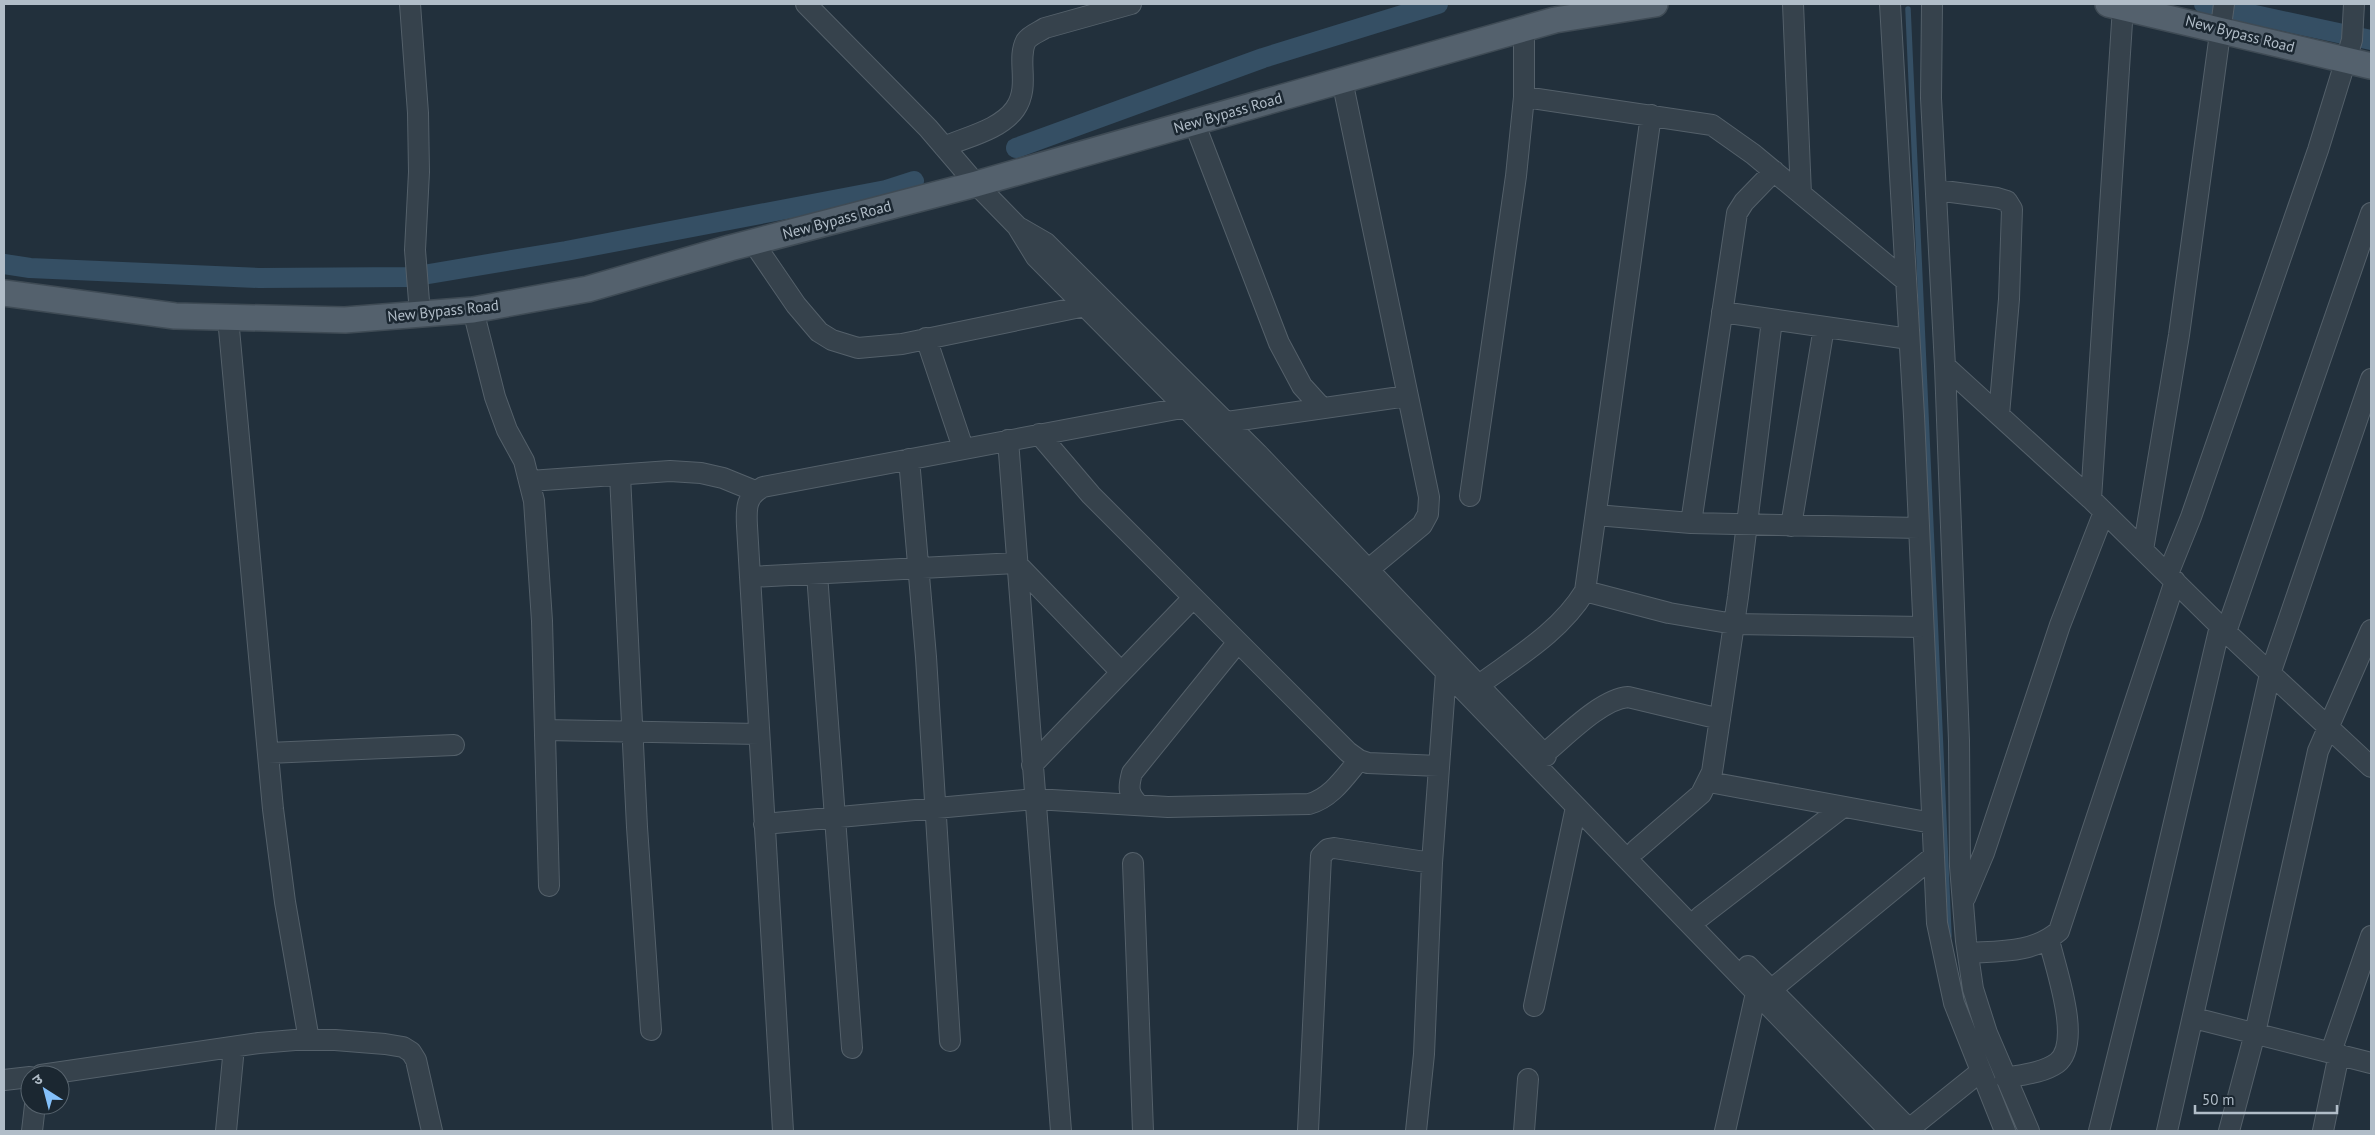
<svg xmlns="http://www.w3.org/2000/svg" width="2375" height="1135" viewBox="0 0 2375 1135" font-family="'PT Sans','Noto Sans Devanagari',sans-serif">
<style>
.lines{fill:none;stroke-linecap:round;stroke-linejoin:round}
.stream{stroke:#354f64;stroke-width:5.5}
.canal{stroke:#354f64;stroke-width:20}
.minor-casing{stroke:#54606a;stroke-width:22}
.major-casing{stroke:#3f4b55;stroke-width:28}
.minor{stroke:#36424c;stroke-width:20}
.major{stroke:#54616d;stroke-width:25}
.labels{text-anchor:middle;stroke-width:5;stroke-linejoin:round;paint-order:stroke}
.street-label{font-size:15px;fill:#b1bdc8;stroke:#1b2731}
</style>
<rect width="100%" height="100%" fill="#22303c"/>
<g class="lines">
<path class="stream" d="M1908,9L1949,936"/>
<path class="canal" d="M2204,4L2371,40
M1016,148L1263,58L1438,4
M4,264L30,268L259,278L411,277L566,251L886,190L914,181"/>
<defs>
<path id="minor" d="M410,4L418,113L419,172L415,250L420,314
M806,4L928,128L976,184L1017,226L1036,257L1356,579L1890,1131
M1793,4L1801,194
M1890,4L1914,416L1937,923L1954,1003L2005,1131
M1932,4L1931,98L1945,366L1959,741L1960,866L1966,941L1973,989L1987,1033L2029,1131
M1342,80L1429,497L1428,514L1422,525L1369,569
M1524,97L1712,125L1753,154L1906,281
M1194,122L1279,343L1302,386L1322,408
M944,147C966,137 1000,130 1015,109C1031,86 1016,60 1026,41C1030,35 1039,32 1045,28L1131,4
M1936,190L1997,198L2007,201L2012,209L2009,299L1999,415
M1020,228L1046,243L1258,454L1546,756
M753,242L796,305L819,332L832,340L858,348L902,344L1085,306
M473,310L495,397L507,430L524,461L534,501L542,621L549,886
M1722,312L1909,339
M228,318L273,809L285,902L309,1040
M926,338L963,448
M1945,366L2091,499L2226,632L2371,767
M1227,422L1407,396
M1039,434L1091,495L1348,752L1359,760L1368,763L1439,766
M1008,440L1061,1131
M909,459L926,657L950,1041
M620,475L637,827L651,1030
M530,481L670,471L701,473L723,478L755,491
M1470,496L1516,176L1524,97V28
M2091,499L2123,7
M1596,515L1691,523L1919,528
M1691,523L1737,213L1744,202L1774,171
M1791,526L1824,327
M2143,550L2179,335L2224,4
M817,574L852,1048
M2168,574L2191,517L2318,150L2352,40L2354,4
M750,577L1016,563L1121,672
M1585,591L1669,613L1734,624L1923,627
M2226,632L2371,213
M1479,685C1517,657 1560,632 1585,591L1651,115
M545,730L759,734
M268,753L454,745
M1544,754C1565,737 1601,699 1628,697L1720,719
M1032,765L1193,598
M1709,782L1932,823
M1139,805C1128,794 1128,788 1132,773L1238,642
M764,824L1035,799L1168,807L1309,804C1331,798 1344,778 1359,760
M1636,850L1701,794L1712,772L1738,597L1772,320
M1133,863L1143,1131
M1965,898L1984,853L2060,625L2104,512
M1700,917L1843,807
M1968,953C2000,951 2034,953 2059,931L2175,581
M1748,966L1911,1131
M1772,989L1934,856
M1534,1006L1576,807
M2194,1018L2371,1063
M2331,1052L2371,936
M41,1075L259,1043L295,1040H335L385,1044L403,1047L411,1052L416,1060L432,1131
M2005,1078C2021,1075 2043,1073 2057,1063C2083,1043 2055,967 2049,940
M4,1080L30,1077
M1909,1129L1980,1072
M32,1131L35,1105
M226,1131L234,1047
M783,1131L747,526C746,508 746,496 763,487L1187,407
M1308,1131L1321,856L1328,849L1334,848L1432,863
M1416,1131L1424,1054L1432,863L1446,672
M1524,1131L1528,1079
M1725,1131L1756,993
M2099,1131L2149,929L2220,626
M2167,1131L2270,674L2371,379
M2229,1131L2255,1033L2318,751L2371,630
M2323,1131L2339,1054"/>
<path id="major" d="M2108,4L2371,66
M4,293L175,316L345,320L473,310L588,289L730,248L976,184L1555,20L1655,4"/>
</defs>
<use href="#minor" class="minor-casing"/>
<use href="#major" class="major-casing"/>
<use href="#minor" class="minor"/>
<use href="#major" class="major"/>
</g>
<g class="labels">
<g class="street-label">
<text transform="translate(2240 34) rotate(14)" y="5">New Bypass Road</text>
<text transform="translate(1228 113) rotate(-16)" y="5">New Bypass Road</text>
<text transform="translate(837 220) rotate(-15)" y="5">New Bypass Road</text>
<text transform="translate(443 311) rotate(-6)" y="5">New Bypass Road</text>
</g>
</g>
<rect width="2375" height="1135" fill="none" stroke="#b1bdc8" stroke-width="10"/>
<g transform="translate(45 1090) rotate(324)"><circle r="24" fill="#1b2731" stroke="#57636d"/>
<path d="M0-4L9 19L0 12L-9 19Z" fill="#84c0fa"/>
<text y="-8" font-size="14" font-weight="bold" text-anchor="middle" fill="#b1bdc8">उ</text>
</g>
<path d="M2195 1105v8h142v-8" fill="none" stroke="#b1bdc8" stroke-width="2.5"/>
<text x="2202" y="1105" font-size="15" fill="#b1bdc8" stroke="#1b2731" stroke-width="4" paint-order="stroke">50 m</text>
</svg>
